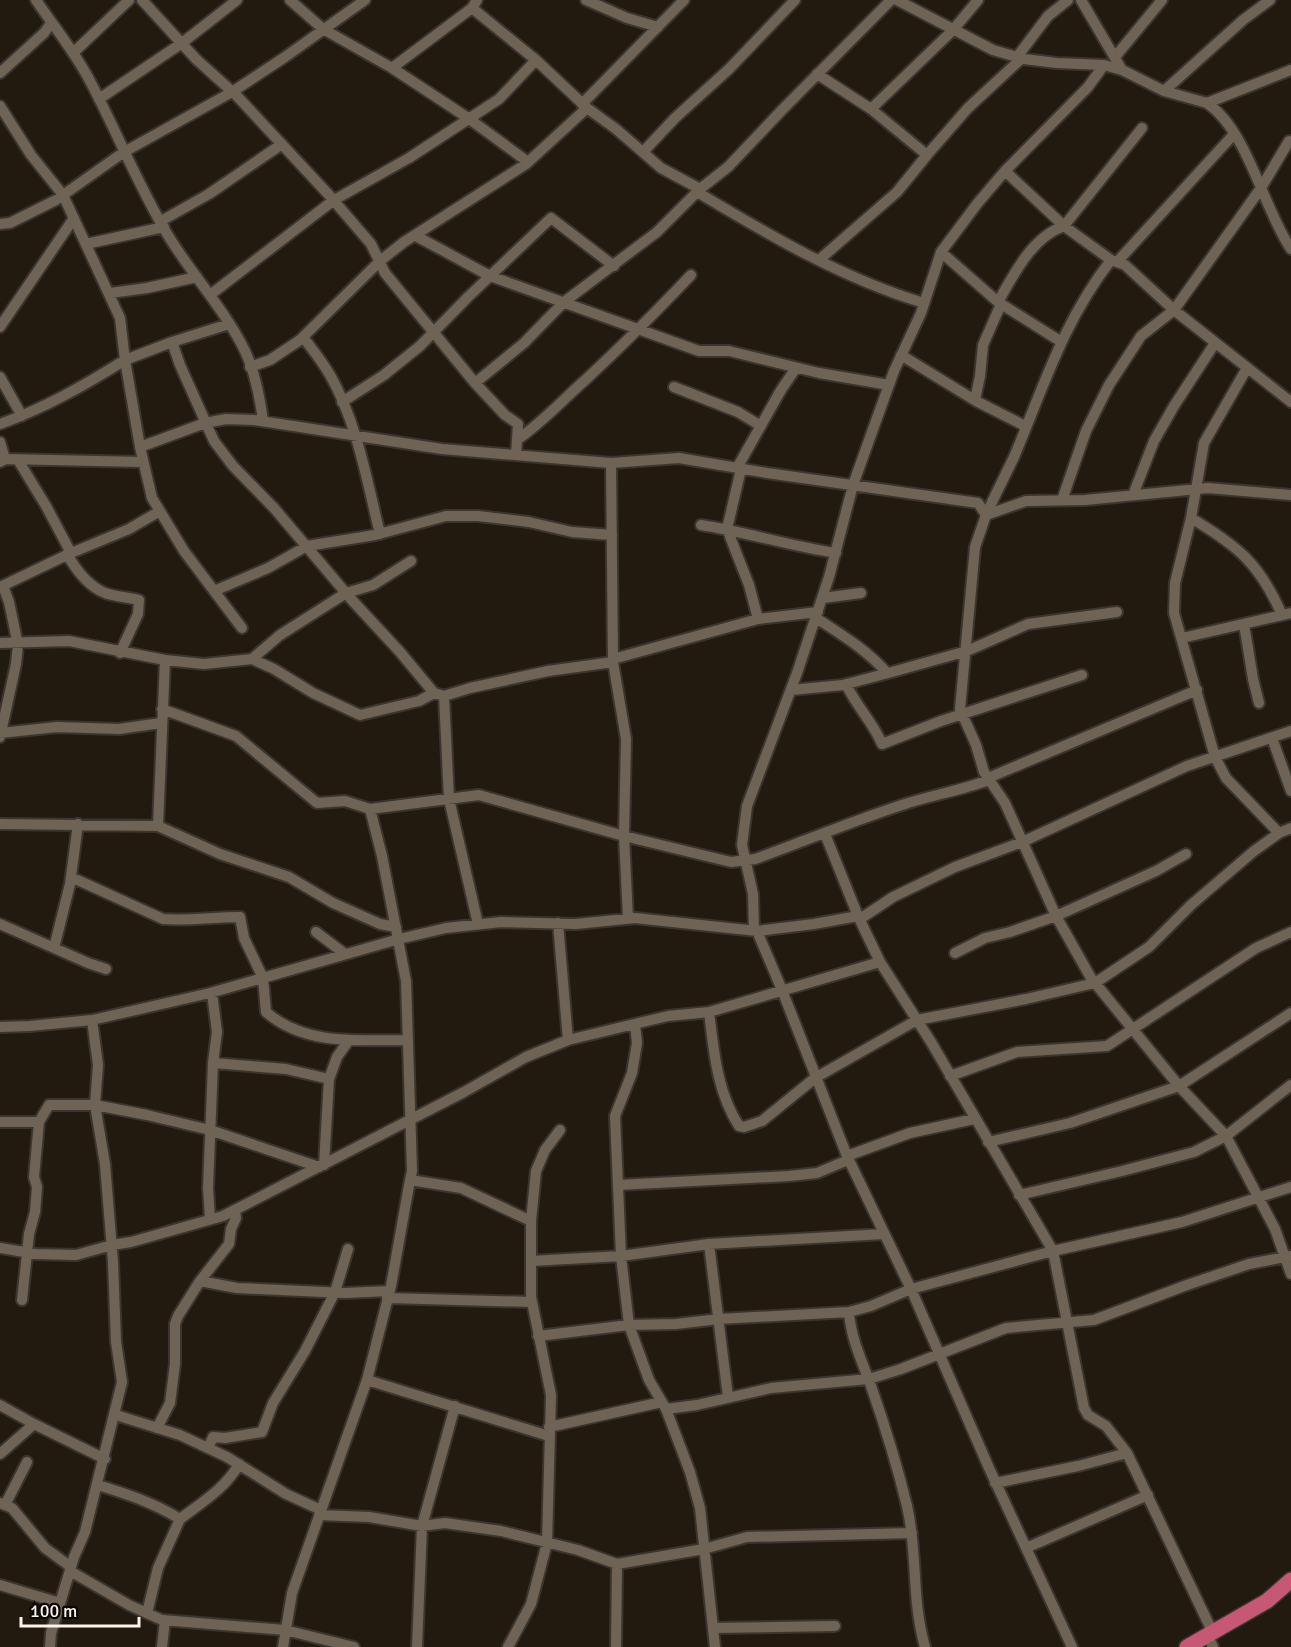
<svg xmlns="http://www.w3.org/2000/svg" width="1291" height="1647" viewBox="0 0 1291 1647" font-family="Signika,sans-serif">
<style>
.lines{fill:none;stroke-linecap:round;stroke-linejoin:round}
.minor-casing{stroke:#3c352f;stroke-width:14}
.highway-casing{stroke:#3c352f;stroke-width:18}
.minor{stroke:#6f6356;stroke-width:10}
.highway{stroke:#c65874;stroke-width:15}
</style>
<rect width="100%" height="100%" fill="#231a0f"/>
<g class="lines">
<defs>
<path id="minor" d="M36,0C54,27 76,53 91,83C118,134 139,188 169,237C193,276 225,310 245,351C255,372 260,398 263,421
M142,0L196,59L237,96L329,195L371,244L385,273L475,383L505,415L518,424L516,455
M290,0L323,29L392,68L468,118L528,162
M586,0L627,18L658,27
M897,0L993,50L1024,59L1057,63L1104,65L1122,70L1164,91L1207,103L1291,70
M1081,0L1122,70
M472,8L536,60L587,108L616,129L661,168L700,189
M73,53L129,0
M1017,57L1048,16L1068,0
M1115,57L1162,0
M392,68L472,8L477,0
M0,73L44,33L51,23
M817,74L871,109L927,155L968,108L1022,58
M1164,91L1243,20L1270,0
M99,99L182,43L237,0
M1207,103C1248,131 1263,208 1291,249
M582,104L684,0
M0,106L31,155L63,195L120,318L125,360C85,385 45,408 0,424
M871,109L953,30L978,0
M643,152L675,118L729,69L795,0
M1005,171L1064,226L1111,260L1125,265L1174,310L1291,402
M697,192C769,235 843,279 924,303
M161,221L209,194L282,144
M0,224L10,223L56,200L124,152L232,92L285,57L365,0
M416,236L490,276L699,351H729L819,373L889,385
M86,244L164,227
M941,252L998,302L1060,341
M819,260L897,192L927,155
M1117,262L1234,134
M110,293L147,288L197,277
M210,295L334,200L409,158L499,99L536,60
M998,302C1014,274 1032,237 1064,226L1142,128
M0,327L74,218
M303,337C312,349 322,361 330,375C357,422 367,481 380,534
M172,342L229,324
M901,355L976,401L1025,426
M250,367L270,360L300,340L380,261L404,242L526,164L587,108
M1247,368L1204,443L1191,518L1175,583L1174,613L1215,757L1226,778L1279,833
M0,377L22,416
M475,383L524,343L564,302L657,232L700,189L728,167L782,110L891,0
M674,387L738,412L761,426
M975,400L980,376L983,345L1001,304
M342,402L384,375L420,346L468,297L551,218L614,266
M518,439C537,426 554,409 571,393C613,355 652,316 691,275
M0,442L5,459
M140,447L205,423L226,419L254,420L442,449L611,463L679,458L767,473L978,503L986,515C995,495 1005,476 1014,457C1044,386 1063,322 1111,260
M18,460L46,506L71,553
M0,462L5,459L143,462
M611,463L613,662L626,739L624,836L628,918
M737,468L781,390L796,368
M741,469L727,529L749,585L758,619
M1133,495L1154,441L1174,406L1215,343
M1291,495L1208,488L1085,500L1026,501L986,515L975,547L960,709L976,745L984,772L1005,803L1056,916L1091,978L1179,1086L1226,1136L1275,1229L1291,1274
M1062,500L1086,431L1109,385L1141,336L1174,310L1261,188L1289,141
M1191,518C1238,546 1260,564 1282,615
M701,525C746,532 790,546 836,553
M67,554C76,570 88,586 105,593C116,597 128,597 139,600L138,614L120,653
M0,587L71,553L129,529L160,511
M214,591L268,568L307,546L375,535L446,516H478L529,522L572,532L612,535
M823,598L861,593
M816,618C842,635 867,650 887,673
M1244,624L1253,679L1259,703
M242,628L184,551L152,498L140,447L125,360L172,342L180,365L214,441L233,466L274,508L351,599L400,652L434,693L444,696L470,688L548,671L613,662
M1182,638L1291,613
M0,643L69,641L165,660L204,664L252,659L280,635L346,593L373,585L411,561
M252,659L274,669L313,693L360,715L419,701L434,693
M613,659L758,619L818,612
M165,660L158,826L220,854L289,877L333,903L380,924L396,927
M846,684C856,706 873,722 882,744L941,721L1082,675
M791,690L843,685L892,672L967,651L1028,624L1117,612
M444,696L449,799L478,924
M162,709L236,736L317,803L345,801L370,809L382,856L406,981L412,1171L410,1180L391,1286L367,1380L292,1593L283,1647
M0,733L57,727L119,729L161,723
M0,737L16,664L18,645L9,602L3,586
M1272,738L1291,791
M988,778L1197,690
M370,809L479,795L624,836L731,862L755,859C805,841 855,820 905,804C933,795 962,790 989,780
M0,824L158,826
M825,834L858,916L880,962L931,1042L1053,1251L1084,1408L1088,1415L1106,1426L1127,1453L1213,1633
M71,877L163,919C188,921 215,917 240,917L244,938L263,978L266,1012C305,1046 359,1040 408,1040
M860,919L893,897L955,867L1022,842L1187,766L1291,731
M558,923L568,1040
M0,924L88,963L106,969
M754,930L753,894L742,845L747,806L797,673L829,577L853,485L872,432L894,371L921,313L941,252L977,204L1005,171L1088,87L1104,65
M757,931L782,990L847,1156L911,1289L989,1468L1072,1647
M316,932L345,954
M54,948L70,884L78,824
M955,953L985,938L1010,932L1056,916L1156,871L1186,854
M709,1012C714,1052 717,1092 739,1126L744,1127L762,1121L815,1078L917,1020L1026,999L1095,983L1149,947L1191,905L1254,851L1279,833L1291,828
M635,1024L637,1043L632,1073L615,1116L621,1256L629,1325L649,1380L666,1409L690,1472L700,1508L715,1647
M0,1027L30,1026L92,1020L210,993L399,939L446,928L501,922L576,924L635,918L757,931L814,924L858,916
M213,1063L286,1069L329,1079
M950,1076L1017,1052L1107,1046L1256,948L1291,932
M0,1122H39
M988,1142L1070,1123L1179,1086L1291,1013
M847,1156L910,1133L974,1119
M324,1165L329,1079L337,1057L349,1040
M410,1180L461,1188L531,1221V1297L551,1395L547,1543L531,1604L508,1647
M618,1185L789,1176L817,1173L848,1160
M1019,1195L1122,1171L1194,1152L1226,1136L1291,1085
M210,1219L208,1188L213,1063L217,1032L212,993
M531,1221L536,1171L545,1150L560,1130
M709,1244L728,1397
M0,1248L36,1254L76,1255L112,1245L131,1242L223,1216L464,1092L526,1057L568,1040L668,1016L709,1012L880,962
M531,1261L621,1256L709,1244L884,1234
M200,1281L237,1288L345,1293L389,1291
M387,1298L532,1302
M22,1300L29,1234L35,1212L37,1187L34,1177L39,1122L49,1105H95L147,1115L210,1130L319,1167
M849,1312C851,1339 862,1361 871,1386C885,1426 897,1465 907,1506C918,1553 911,1598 925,1647
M538,1336L629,1325L676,1324L719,1319L849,1312L871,1306L911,1289L1053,1251L1182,1222L1291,1187
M367,1380L549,1436
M0,1405L34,1424L105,1459
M666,1409L697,1405L771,1388L869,1379L901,1369L1006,1328L1094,1320L1187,1285L1249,1264L1291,1256
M116,1415L180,1435L227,1457L286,1494L321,1510
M549,1427L662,1402
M157,1428L170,1403L175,1364V1324L178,1316L200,1281L229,1244L231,1229L236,1218L235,1210
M208,1448L213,1437L225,1438L262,1432L273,1403L305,1351L335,1292L348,1249
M0,1454L34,1424
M995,1483L1078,1466L1127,1453
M98,1485C127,1494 154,1503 180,1519C201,1503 226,1488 239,1464
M0,1503L12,1508L45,1548L71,1567
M5,1505L27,1462
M319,1515L369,1517L422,1526L445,1523L501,1531L578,1550L617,1564L704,1549L747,1537L912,1533
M1026,1548L1148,1495
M70,1571L129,1605L162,1620L285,1630L354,1647
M0,1585L60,1603
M147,1613L158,1568L180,1519
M713,1628L835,1626
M1208,1636L1213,1647
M50,1647L51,1633L74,1557L85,1532L122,1382L116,1342L113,1262L105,1164L95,1105L98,1065L92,1020
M162,1647L165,1620
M417,1647L422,1526L455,1406
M616,1647L617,1564"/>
<path id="highway" d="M1187,1647L1267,1601L1291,1580"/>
</defs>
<use href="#minor" class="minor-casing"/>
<use href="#highway" class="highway-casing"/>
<use href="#minor" class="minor"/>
<use href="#highway" class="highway"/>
</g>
<path d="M21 1617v9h118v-9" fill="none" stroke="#faf4ec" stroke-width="3"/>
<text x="30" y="1617" font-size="18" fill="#faf4ec" stroke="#090603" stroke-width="4.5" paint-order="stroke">100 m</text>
</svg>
